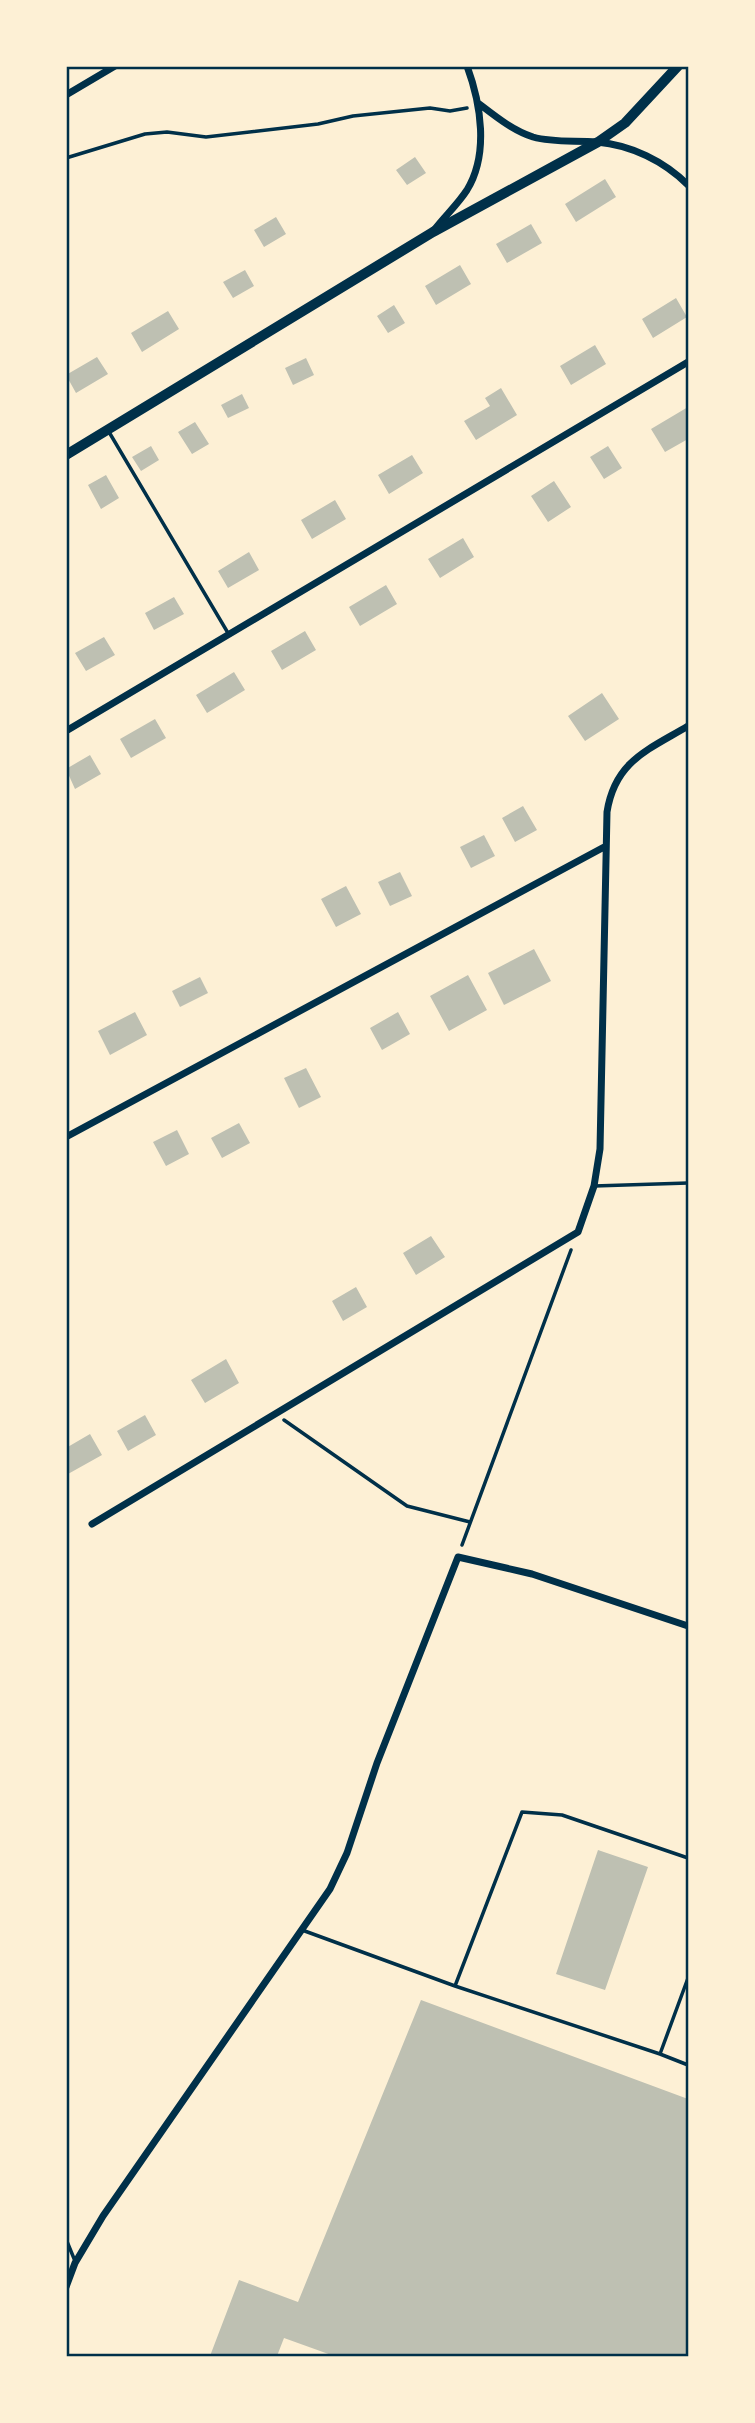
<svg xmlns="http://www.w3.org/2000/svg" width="755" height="2423" viewBox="0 0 755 2423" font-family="'Noto Sans',sans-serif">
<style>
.building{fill:#bec0b2}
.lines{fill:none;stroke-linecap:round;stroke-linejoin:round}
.path{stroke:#003049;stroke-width:3.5}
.service{stroke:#003049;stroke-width:3.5}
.minor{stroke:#003049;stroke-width:7}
.tertiary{stroke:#003049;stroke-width:10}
.neatline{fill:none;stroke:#003049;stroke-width:2.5}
</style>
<rect width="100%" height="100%" fill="#fdf0d5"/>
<path class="building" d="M415,157L426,173L407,185L396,170Z
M605,179L616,197L576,222L565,204Z
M276,217L286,234L264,247L254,230Z
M531,224L542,243L507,263L496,244Z
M460,265L471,284L436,305L425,286Z
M245,270L254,286L233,298L223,282Z
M676,298L687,317L653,338L642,319Z
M394,305L405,323L388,333L377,316Z
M168,311L179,329L142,352L131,333Z
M595,345L606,364L571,385L560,366Z
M97,357L108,374L76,393L66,375Z
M306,358L314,375L293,385L285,368Z
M501,388L517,415L476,440L464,421L490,406L485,398Z
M242,394L249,408L228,418L221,405Z
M688,407V439L665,452L651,429Z
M195,422L209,444L192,454L178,432Z
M151,446L159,460L141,471L132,457Z
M608,446L622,468L604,479L590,457Z
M412,455L423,473L389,494L378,475Z
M106,475L119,498L101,509L88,485Z
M554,481L571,507L548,522L531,496Z
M335,500L346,519L312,539L301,520Z
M463,538L474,557L440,578L428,559Z
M249,552L259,570L228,588L218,571Z
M386,585L397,604L360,626L349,607Z
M174,597L184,614L154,630L145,613Z
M305,631L316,650L282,670L271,651Z
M104,637L115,655L86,671L75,653Z
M234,672L245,690L207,713L196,695Z
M602,693L619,719L585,741L568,716Z
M155,719L166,738L131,758L120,739Z
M90,755L101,774L75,789L66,769Z
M523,806L537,830L515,842L502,818Z
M484,835L495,856L471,868L460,847Z
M400,872L412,896L390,906L378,882Z
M346,886L361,914L336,927L321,899Z
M534,949L551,981L504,1005L488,973Z
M468,975L487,1010L449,1031L430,996Z
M200,977L208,993L180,1007L172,991Z
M135,1012L147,1035L110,1055L98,1031Z
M398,1012L410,1034L382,1050L370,1028Z
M306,1068L321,1097L299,1108L284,1078Z
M239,1123L250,1143L222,1158L211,1138Z
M177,1130L189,1154L166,1166L153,1142Z
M431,1236L445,1257L416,1275L403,1253Z
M356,1287L367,1307L343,1321L332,1301Z
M226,1359L239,1383L205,1403L191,1380Z
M145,1415L156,1435L128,1451L117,1431Z
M90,1434L102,1455L68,1474L66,1448Z
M598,1850L648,1867L605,1990L556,1974Z
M421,2000L688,2099V2356H334L284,2338L277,2356H210L239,2280L298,2302Z"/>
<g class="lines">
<path class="path" d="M66,158L145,134L167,132L206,137L318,124L353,116L430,108L450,111L467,108
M284,1420L407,1506L470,1522
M462,1545L571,1250"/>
<path class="service" d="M109,432L228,633
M594,1186L688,1183
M302,1930L455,1986L660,2054L688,1978
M455,1986L522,1812L562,1815L688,1858
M660,2054L688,2065
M66,2239L75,2261"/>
<path class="minor" d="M66,95L115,66
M478,103C495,116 512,130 533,137C554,143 576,140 597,142C631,145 664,161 688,185
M435,229C445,216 458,204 467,190C489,154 481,104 467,66
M66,731L688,362
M66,1137L606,846
M92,1524L578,1232L594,1186L600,1149L607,812C615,761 648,750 688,726
M66,2287L75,2263L103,2216L330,1889L347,1853L377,1763L458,1557L532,1574L688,1626"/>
<path class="tertiary" d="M66,455L433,232L598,142L625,123L678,66"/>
</g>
<rect width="755" height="2423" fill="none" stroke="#fdf0d5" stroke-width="136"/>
<rect x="68" y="68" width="619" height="2287" class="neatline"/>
</svg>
